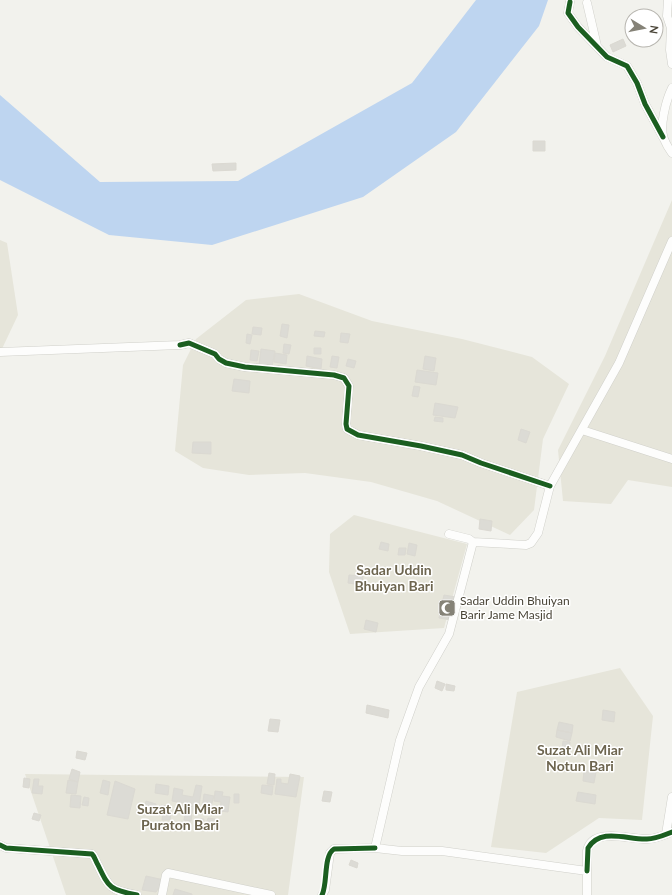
<svg xmlns="http://www.w3.org/2000/svg" width="672" height="895" viewBox="0 0 672 895" font-family="Lato,sans-serif">
<style>
.residential{fill:#e6e5da}
.water{fill:#bed5f0}
.building{fill:#dcdbd5;stroke:#dbd9d2}
.lines{fill:none;stroke-linecap:round;stroke-linejoin:round}
.minor-casing{stroke:#d0d0ca;stroke-width:9}
.minor{stroke:#fdfdfc;stroke-width:8}
.cycleway-casing{stroke:#fff;stroke-width:8}
.cycleway{stroke:#1b5e20;stroke-width:5}
.labels{text-anchor:middle;stroke-width:3;stroke-linejoin:round;paint-order:stroke}
.poi-label{font-size:12px;fill:#4a4538;stroke:#fff;text-anchor:start}
.quarter-label{font-size:14px;font-weight:bold;fill:#6d654f;stroke:#fff}
</style>
<rect width="100%" height="100%" fill="#f2f2ed"/>
<path class="residential" d="M672,200V487L628,480L611,504L563,501L558,450L605,356Z
M0,240L7,243L18,315L0,353Z
M299,294L372,321L462,339L532,357L569,384L543,439L534,510L510,535L437,501L371,482L305,473L249,475L203,468L175,451L183,365L196,339L246,300Z
M354,515L467,544L444,628L350,634L329,572L330,534Z
M620,668L653,716L642,820L599,818L546,853L491,847L517,692Z
M25,774L304,777L288,895H66Z"/>
<path class="water" d="M476,0H548L539,26L456,132L363,197L212,245L109,235L0,180V95L100,182L238,181L412,83Z"/>
<path class="building" d="M623,39L626,46L613,52L610,45Z
M533,141H545V151H533Z
M236,163V170L213,171L212,164Z
M282,324L289,325L287,338L280,336Z
M253,327L262,328L261,335L252,334Z
M315,331L325,332L324,337L314,336Z
M341,333L350,334L348,343L340,342Z
M247,334L252,335L250,344L246,343Z
M284,344L291,345L289,354L283,353Z
M314,348H321V354H314Z
M261,349L275,351L272,367L259,365Z
M251,350L259,351L257,361L250,360Z
M275,353L287,355L286,364L274,362Z
M307,356L322,359L321,369L306,366Z
M332,356L339,357L337,368L330,367Z
M425,356L436,358L434,371L423,369Z
M348,359L356,361L354,368L346,366Z
M417,370L438,373L436,385L415,382Z
M234,379L250,381L249,393L232,391Z
M414,386L420,387L418,397L412,396Z
M435,403L458,407L455,418L433,415Z
M435,417L443,418V422L434,421Z
M521,429L530,432L526,443L518,440Z
M193,442H211V454L192,453Z
M480,519L492,521L491,531L479,529Z
M381,542L389,544L388,551L379,549Z
M409,543L417,545L415,556L407,554Z
M399,548H406L405,555H398Z
M349,575L363,576L362,585L348,583Z
M444,595L456,597L451,620L439,618Z
M366,620L378,623L376,632L364,629Z
M437,681L445,684L442,691L435,688Z
M446,684L455,686L454,691L446,690Z
M367,705L389,710L388,718L366,713Z
M603,710L615,712L614,722L602,720Z
M270,719L280,720L278,732L268,731Z
M559,722L573,725L572,733L557,730Z
M557,730L572,733L570,741L556,737Z
M563,741L570,742L569,751L562,750Z
M77,751L87,753L85,760L76,758Z
M72,769L80,772L78,782L69,779Z
M584,770L596,772L594,783L583,781Z
M269,773L275,774L274,785L267,784Z
M290,774L300,776L296,797L275,794L277,779H281V783L288,784Z
M24,778L30,779L29,788L23,787Z
M34,779H39L38,786H43L42,794L32,793Z
M68,780L78,782L76,794L66,793Z
M103,780L110,782L108,795L100,793Z
M115,781L135,789L128,819L107,815Z
M156,784L169,786L168,795L155,793Z
M196,785L202,786L199,806L172,801L174,788L183,790L182,795L193,797Z
M262,785L273,786L272,795L261,793Z
M215,791L223,792L222,796L230,797L228,812L220,811L221,802L214,801Z
M324,791L332,792L330,802L322,801Z
M578,792L596,795L595,804L576,801Z
M204,794L214,796L210,810L202,809Z
M234,794H239V803H234Z
M71,795L81,796L80,808L70,807Z
M84,797L89,798L88,806L82,805Z
M146,801L156,804L154,812L144,809Z
M161,805L166,806V811H171L170,820H162L163,812H160Z
M187,805L194,806L192,814L186,813Z
M34,813L41,815L39,821L32,819Z
M185,814L192,815L191,821L184,820Z
M195,818L204,819L203,825H195Z
M208,818L215,819L214,825L206,824Z
M351,860L358,863L357,868L349,865Z
M146,876L164,880L156,892L142,890Z
M175,889L192,894V895H173Z"/>
<g class="lines">
<defs>
<path id="minor" d="M668,0L667,16L671,28L670,50L672,64
M570,2L568,13L578,27L607,57L627,66L637,83L645,104L663,137
M587,3L597,46
M672,88C666,100 659,127 664,139C666,144 669,149 672,153
M0,352L180,345L189,343L215,354L219,359L226,363L245,367L334,375L344,378L349,386L346,424L347,429L358,435L421,446L462,455L481,463L550,486
M582,430L672,459
M449,534L469,539L473,542L526,545L531,543L538,533L550,486L619,363L672,241
M666,834L672,797
M0,845L6,848L92,854C95,857 95,860 98,865C109,888 110,890 137,895
M375,848L400,740L419,687L449,634L473,542
M162,895L166,875L168,873L271,895
M322,895L325,890L330,853L334,849L375,848L402,851H442L587,871
M587,895V851C592,826 631,840 648,839C656,839 664,835 672,832"/>
</defs>
<use href="#minor" class="minor-casing"/>
<use href="#minor" class="minor"/>
<defs>
<path id="cycleway" d="M570,2L568,13L578,27L607,57L627,66L637,83L645,104L663,137
M180,345L189,343L215,354L219,359L226,363L245,367L334,375L344,378L349,386L346,424L347,429L358,435L421,446L462,455L481,463L550,486
M0,845L6,848L92,854C95,857 95,860 98,865C109,888 110,890 137,895
M587,871L588,848C601,827 627,840 647,839C656,839 664,835 672,832
M322,895C328,883 323,856 334,849L375,848"/>
</defs>
<use href="#cycleway" class="cycleway-casing"/>
<use href="#cycleway" class="cycleway"/>
</g>
<defs>
<symbol id="mosque-square" viewBox="-11 -11 22 22"><rect x="-9" y="-9" width="18" height="18" rx="4" fill="#858277" stroke="#fff"/><path d="M3.5-4.9A6 6 0 1 0 3.5 4.9A5 5 0 1 1 3.5-4.9Z" fill="#fff"/></symbol>
</defs>
<g fill-rule="evenodd">
<use href="#mosque-square" x="437" y="598" width="20" height="20"/>
</g>
<g class="labels">
<g class="poi-label">
<text x="460" y="605">Sadar Uddin Bhuiyan<tspan x="460" dy="14">Barir Jame Masjid</tspan></text>
</g>
<g class="quarter-label">
<text x="394" y="575">Sadar Uddin<tspan x="394" dy="16">Bhuiyan Bari</tspan></text>
<text x="580" y="755">Suzat Ali Miar<tspan x="580" dy="16">Notun Bari</tspan></text>
<text x="180" y="814">Suzat Ali Miar<tspan x="180" dy="16">Puraton Bari</tspan></text>
</g>
</g>
<g transform="translate(644 28) rotate(100)"><circle r="19" fill="#ffffff" stroke="#b7b5af"/>
<path d="M0-3L7 15L0 10L-7 15Z" fill="#858277"/>
<text y="-6" font-size="11" font-weight="bold" text-anchor="middle" fill="#4a4538">N</text>
</g>
</svg>
